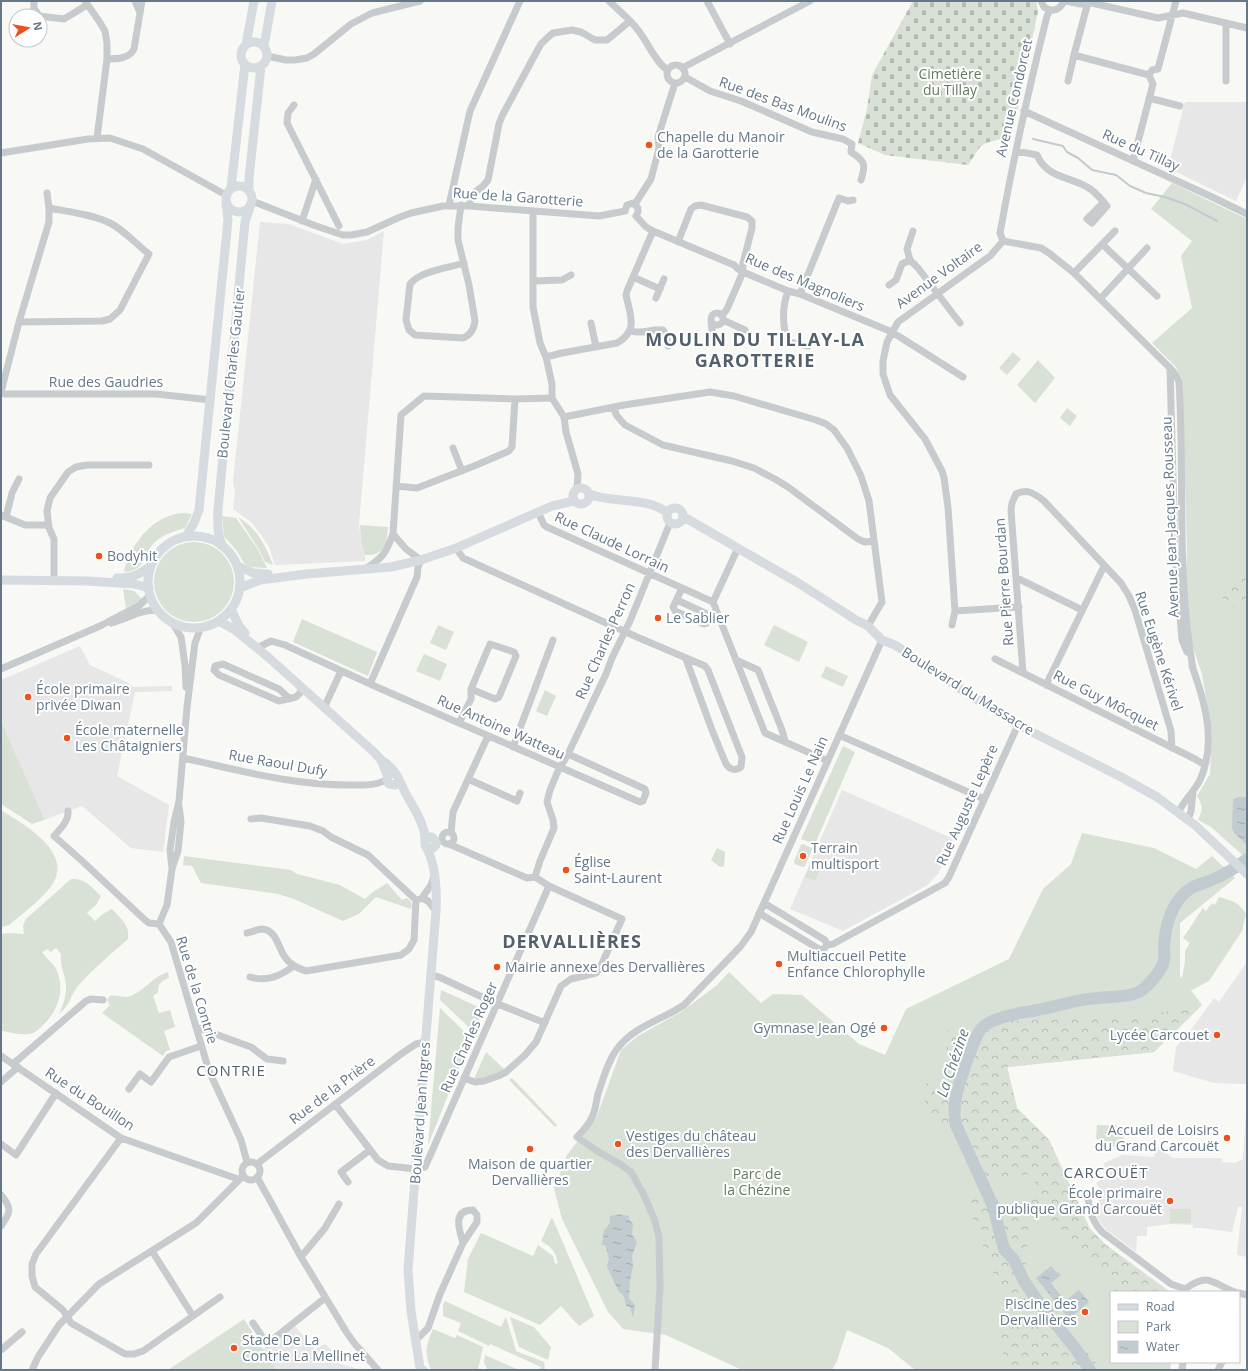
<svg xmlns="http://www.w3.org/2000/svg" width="1248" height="1371" viewBox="0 0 1248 1371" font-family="'Open Sans',sans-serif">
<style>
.built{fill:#e6e7e6}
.green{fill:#d9e0d5}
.forest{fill:url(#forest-crowns)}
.cemetery{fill:url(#cemetery-stones)}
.water{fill:url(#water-ripples)}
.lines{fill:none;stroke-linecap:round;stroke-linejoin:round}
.stream{stroke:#c1cbd0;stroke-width:2}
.river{stroke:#c1cbd0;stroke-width:12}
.minor{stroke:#c7cbce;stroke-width:7}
.major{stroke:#d6dbdf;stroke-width:9}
.poi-dot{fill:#ec5120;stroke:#fff;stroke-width:1.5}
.labels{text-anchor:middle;stroke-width:4;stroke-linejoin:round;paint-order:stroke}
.park-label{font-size:14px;fill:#657960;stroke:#fff}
.street-label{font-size:14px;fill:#657887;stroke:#fff}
.poi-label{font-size:14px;fill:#657887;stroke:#fff;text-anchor:start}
.water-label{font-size:15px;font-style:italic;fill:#617a83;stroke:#fff}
.neighbourhood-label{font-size:15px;letter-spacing:1px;fill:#53616c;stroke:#fff}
.district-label{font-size:18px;font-weight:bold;letter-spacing:1px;fill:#53616c;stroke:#fff}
</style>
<defs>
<pattern id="forest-crowns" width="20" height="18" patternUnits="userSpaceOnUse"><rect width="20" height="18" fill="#d9e0d5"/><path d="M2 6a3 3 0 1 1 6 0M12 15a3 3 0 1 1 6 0" fill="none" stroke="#b4bab2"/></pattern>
<pattern id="cemetery-stones" width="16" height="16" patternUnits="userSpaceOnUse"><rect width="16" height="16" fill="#d9e0d5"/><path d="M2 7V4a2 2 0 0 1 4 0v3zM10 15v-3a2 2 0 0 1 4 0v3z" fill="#b4bab2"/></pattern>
<pattern id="water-ripples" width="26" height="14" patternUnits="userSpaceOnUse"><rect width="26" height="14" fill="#c1cbd0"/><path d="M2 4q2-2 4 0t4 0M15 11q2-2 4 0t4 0" fill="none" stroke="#a0aaae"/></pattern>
</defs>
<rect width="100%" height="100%" fill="#f8f8f5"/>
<path class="built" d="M1185,102H1247V177L1236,201L1168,168Z
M260,222L289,224L343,244L367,240L384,231L359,524L361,542L365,555V561L275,565L269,547L260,533L251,522L233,509L235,492L233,482Z
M80,646L90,665L127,682L132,687L172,686V691L135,692L117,776L169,805L163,852L131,848L82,806L44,820L1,721V680Z
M842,790L954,839L938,874L926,886L843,931L790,909Z
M1247,962V1084L1214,1083L1173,1071L1176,1047L1197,1022L1214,998L1219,1002Z
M1247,1099V1257L1237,1255L1242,1207H1238L1232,1232L1202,1228H1193V1225H1191L1169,1224L1147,1227V1236H1137L1136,1252L1104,1228L1096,1215L1094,1205L1098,1202L1101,1197L1100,1190L1096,1183L1105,1177L1103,1169L1104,1163L1122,1155L1154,1157L1155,1152L1158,1148L1173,1158H1222V1162L1235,1163L1243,1159Z
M294,1325L315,1349L325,1344L332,1350L330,1361L362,1370H276L262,1350Z"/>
<path class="green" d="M1172,183L1247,219V859L1211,827L1198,820C1203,810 1203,805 1197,796L1210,774L1212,734L1202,674L1190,639L1185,595L1187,551L1182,378L1175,366L1152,343L1192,308L1181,256L1192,241L1151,209Z
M1013,352L1021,359L1007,375L999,368Z
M1038,360L1055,378L1035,403L1017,385Z
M1067,408L1077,416L1070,426L1060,418Z
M184,513L192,514L185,528C175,531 165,534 156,541C141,554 147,571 124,572C130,545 153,514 184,513Z
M222,516L236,518L257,548L267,568L251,567L244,563L237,551L224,536Z
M238,517C257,528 266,546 273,565L265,562L258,548Z
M360,525L388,527C387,543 385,556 365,555L361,542Z
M154 582a40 40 0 1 1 80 0a40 40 0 1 1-80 0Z
M123,589L134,591L142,599L139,602L126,608Z
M302,619L377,652L368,676L293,642Z
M438,625L454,632L446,650L430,643Z
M774,625L808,642L799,662L764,645Z
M424,654L447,664L440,681L416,671Z
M826,666L848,676L843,687L821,677Z
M545,690L556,696L547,716L536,711Z
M1,721L42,814L44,820L32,824L1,804Z
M843,746L855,752L815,844L801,839Z
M1,810C26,826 79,855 48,890C37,903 22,914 9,925L1,927Z
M1082,833L1154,848L1196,869L1212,856L1235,878L1180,923V977L1182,978L1185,962V951L1190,943L1183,938L1203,908L1206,911L1212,903L1215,905L1219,897C1231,900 1240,903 1246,914L1242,931L1209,981L1192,990L1190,989L1202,1005L1154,1052L1007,1067L1017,1108L1049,1140L1090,1229L1106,1245L1170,1292H1111V1362H1171L1170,1370H915L888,1348L847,1330L837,1361L832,1370H742L666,1335L623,1329L608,1312L562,1219L554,1189L567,1155L597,1116L621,1050L638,1036L681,1012L716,986L729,972L761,1003L773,994L802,995L859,1044L885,1055L906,1009L1009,959L1043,889L1071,864Z
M803,844L812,848V850L805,866L803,867L795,864L794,861L801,845Z
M717,848L725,852L724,866L720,867L711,860Z
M184,856L291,870L297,874L340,885L365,899L373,892L387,883L402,900L407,898C411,901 413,904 411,909L376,897L359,914L343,921L294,899L278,894L201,883L192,866L183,865Z
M813,858L823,863L815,881L805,877Z
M71,879C87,879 90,886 101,896L96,905L87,913L95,921L103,914L112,909C121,919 130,925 128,939C111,954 93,969 78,986C70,996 71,1004 59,1014C64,1003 68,991 65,979C63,970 60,964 61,954L56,948L50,952L48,949L42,952C46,959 55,964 57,971C65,991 58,1011 43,1025C40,1028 37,1031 33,1033C24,1036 12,1033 3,1031L1,1030V934L9,933L24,934L23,926L26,919Z
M168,972L169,978C161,981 158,984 158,992L153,996L159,1013L170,1010L175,1027L164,1031L170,1050L166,1051L163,1056L102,1013L110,1005L107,1000L110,996C117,994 124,999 131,996C146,989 151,978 168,972Z
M441,990L483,1009L474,1032L440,1000Z
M440,1008L471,1038L428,1145Z
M486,1052L504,1069L488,1077L474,1079Z
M512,1078L557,1125L555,1127L509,1080Z
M1097,1125L1124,1126L1123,1143L1110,1149L1096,1138Z
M1170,1209H1191V1223H1170Z
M552,1217L594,1316L579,1326L561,1306L540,1325L464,1292L468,1259L481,1233L533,1256L538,1245L553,1256L555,1264L558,1263C555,1251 552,1247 541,1241Z
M445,1301L501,1327L506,1317L516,1351L544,1362L545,1370H540L541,1367L490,1344L489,1346L458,1331L461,1323L443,1316V1305Z
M510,1317L534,1327L551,1347L548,1360L519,1347Z
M244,1319L276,1370H168Z
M433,1329L455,1338L457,1335L483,1347L478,1370H431C424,1353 426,1345 433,1329Z
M485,1355L519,1370H488L484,1363Z"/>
<path class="forest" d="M1247,568V599L1232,607L1217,592Z
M1202,1005L1154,1052L1007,1067L1017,1108L1049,1140L1090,1229L1106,1245L1170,1292H1116L1070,1237L1022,1207L1040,1173L983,1179L951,1133L926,1111L923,1085L944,1076L948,1027L1008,1021L1137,1017Z
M1002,1194L1029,1221L1025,1277L1102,1370H1010L999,1343L1007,1309L964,1195Z"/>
<path class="cemetery" d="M913,1H1036L1038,11L1012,136L986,143L980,147L968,165L885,155L858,143L867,109L872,75Z"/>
<path class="water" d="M1239,797H1247V843L1246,844L1234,833L1232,828L1233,799Z
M620,1214L629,1216V1219L633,1224L632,1234L637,1242L632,1256L633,1266L630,1281L629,1298L635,1305L633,1318L630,1307L626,1306L624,1296L619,1292L607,1267L609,1258L605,1245H602L604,1230L610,1223V1216Z
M1051,1266L1057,1273L1058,1272L1061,1275L1051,1283L1065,1301L1079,1290L1089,1302L1069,1319L1036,1278Z"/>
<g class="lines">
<path class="stream" d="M1033,139L1063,146L1067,152L1078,158L1092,170L1116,175L1130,186L1146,193L1165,197L1185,204L1217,221"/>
<path class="river" d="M1090,1370L1075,1348L1039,1303L1024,1281L1014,1260L1004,1249L993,1206L956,1125C951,1105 959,1085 965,1066C969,1056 975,1035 982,1028C995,1015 1025,1013 1042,1009C1061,1005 1079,999 1098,998C1112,996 1130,998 1142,990C1150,984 1159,973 1163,964C1165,958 1164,952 1164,946C1165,929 1169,912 1180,898C1191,884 1202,885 1216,878C1228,873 1237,867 1247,859"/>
<path class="minor" d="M34,1V8L39,16L64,19L87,5
M85,1L99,21L105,31L107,43V59L97,138
M609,1C618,10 630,19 638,30C647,41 657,65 668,70
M707,1L730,44
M1041,1L1044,7C1052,13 1060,10 1064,1
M1066,1L1080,4L1092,3L1158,18L1183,13L1247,28
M1088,2L1074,55L1149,75
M140,13L142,1
M1226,23V81
M267,56L286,60H295L307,58L314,54L351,24L372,13L420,1
M107,59C117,59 129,59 134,49L140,13L135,1
M667 74a9 9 0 1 1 18 0a9 9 0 1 1-18 0Z
M682,68L810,1
M685,77L710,91L741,101L812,132L843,139L852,144L851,152C865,161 866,164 861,180
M1068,81L1074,55
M1149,98L1180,106
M294,105L288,113L287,123L339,226
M1024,111L1210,196L1247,214
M1016,151L1037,155C1047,178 1068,176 1087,187C1095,191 1102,200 1107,206L1092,223L1087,219L1104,202
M1,153L88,139L110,138L143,149L226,195
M1133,161L1153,84L1149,75L1152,70L1158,69L1176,1
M252,201L316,226L343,235H351L367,232L400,217L411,213L443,206H469L599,216L625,211
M635,204L651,179L659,148L658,137L675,83
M449,205L470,111L520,1
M461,205L458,228V240L469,285L475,321C474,329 471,335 463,338L415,335L409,330L406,320L410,284C420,271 448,268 464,263
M469,206C473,186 479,194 488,180L499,124L502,116L537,51L541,44L547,38L553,33L572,30L581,32L595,40H607L630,21
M533,211V307L540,343L546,357L552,384V398L564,417L566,432L578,474L577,488
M625,211L627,205L633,203L638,208V212L636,216
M636,216L646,227L653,231L734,265L738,269L743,272L788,291L800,294L892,332L963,377
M302,221L316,179
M913,231L907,249L910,260L918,268L960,323
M1003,241L1041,248L1049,253L1074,273L1170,368L1176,375L1179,382C1185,478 1176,574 1193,669
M1003,241L990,256L898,322L887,342L883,361V374L890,395L925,439L942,471L944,478L948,507L955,611L1019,607
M1003,241L1000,233C1013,160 1029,88 1047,16L1050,10
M678,242L691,209L695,206L701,205L747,217L752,221V228L743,263V272L727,309L722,316
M1102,244L1157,296
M1074,273L1115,231
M633,277L660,289
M533,281L562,280L571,275
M889,285L896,280L902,264L910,260
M788,291C782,307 782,326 788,342L808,346
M800,294L839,198L848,201L853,200
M656,298L664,279
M1100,299L1147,248
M711 319a6 6 0 1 1 12 0a6 6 0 1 1-12 0Z
M723,320L745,330
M19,322L102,321L110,319L120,310L149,254C136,244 124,230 110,223C91,214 69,212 49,208
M711,322L713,338
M591,323L596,347
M631,331C642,335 652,328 663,330L666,334L668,346
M546,357L562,353L617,343C639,331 630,315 626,295L627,291L653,231
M1170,368L1175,552L1182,640L1187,652
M1,392L19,322L49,222V208L47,193
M1,393L6,394H156L211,400
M613,407L617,416L625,425L663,445L732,461L754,468L775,479L788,487L858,539L865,542L874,541
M564,417L624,405L710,392L734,396L816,420L826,424L834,430L847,448L861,476L869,501L882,602L868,626
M453,448L462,471
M396,486L417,488L474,466L509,451L512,447L515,399
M538,512L544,525L547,527L713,602L765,733L828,761
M1,515L25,525H48
M6,517L12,493L19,479
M456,548L463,558L637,637L705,666L708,670L742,757L741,767C735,772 730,769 726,764L712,730L686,659
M365,569C383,558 386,553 393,534L401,415L424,396L515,399L552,398
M1017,578L1082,610
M54,580V539L49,528L47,511L50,498L68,472L76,467L87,465H149
M677,600L707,614L709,616L707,623L704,624L675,611L673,607L682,588
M713,602L738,548
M172,622L181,637L185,665L186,687
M111,623C129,618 139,610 158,610
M952,625L955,611
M259,647L271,641L285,645L379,688L640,802L643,801L646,793L645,789L568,754
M995,659L1195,759L1205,765
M736,660L758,670L782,730L785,741
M1,669L100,626L140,605L150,595
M1023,673L1011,510L1012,503L1016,494C1028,488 1035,494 1044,501L1121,583L1129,596L1135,610L1171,731L1172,748
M370,684L417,577L418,567L421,560L406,549L393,534
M1046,685L1104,566
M289,698L279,689L223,664L215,666L214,670L219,675L279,701L296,697L300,693L301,687
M324,708L341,671
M459,723L471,699V689L490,644L514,652L516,656L499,697L495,699L471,689
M839,735L984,799
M513,747L553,640
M183,758C239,770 294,786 352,785C364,785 377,786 387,779
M468,779L517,801L520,793
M68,811C69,821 60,829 54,836L81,860L145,920L149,923L159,924
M1178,813C1184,800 1194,792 1200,780C1217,743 1205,702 1192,666
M251,819L261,818L310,826L323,831L331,837L368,855L416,900
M1188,820L1191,811L1193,792
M442 838a6 6 0 1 1 12 0a6 6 0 1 1-12 0Z
M451,833L453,812L488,736
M449,844L527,878L535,877
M172,869L170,850L174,822L179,801L187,707L195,643L201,627
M422,898L428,901L436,911
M416,900L422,898L431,885L434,876
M764,903L825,940L827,945
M759,913L819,949L823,950L827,945L833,944L945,883L949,877L1018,725
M159,924L171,942L209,1071L241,1140L247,1162
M159,924L167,905L172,869L178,851L181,822L179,806
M247,933C252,932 258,929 262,929C277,930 278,948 285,957C290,965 298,968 306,971L401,955L409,949L414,940L416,900
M431,975L439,977L493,1002L545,1023
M250,977C267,982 280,976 294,966
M196,1027L251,1047L267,1059L283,1061
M1,1056L121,1138L238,1179
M13,1064L86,1001L91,999L103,1000
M464,1078L475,1082L484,1081L498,1076L506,1072L525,1055L536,1042L561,986L571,979L596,973L600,968L622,919L549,886L535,877L540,861L554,828L553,820L547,802L550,790L557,773L568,754L606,674L612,658L630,621L670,523
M1,1082L18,1067
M129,1089L140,1074L151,1082L169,1057L201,1046
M335,1104L378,1160L388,1166L416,1169L425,1167L549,886
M121,1138L36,1254L32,1264V1276L35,1287L63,1310L71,1323L125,1354H134L143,1351L193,1316L152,1251
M1,1144L16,1155L56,1093
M242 1171a9 9 0 1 1 18 0a9 9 0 1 1-18 0Z
M257,1164L401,1054L416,1044L425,1042
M257,1177L301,1257L347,1333L355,1344L378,1370
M348,1182L341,1172L370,1150
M1088,1194C1088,1209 1092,1221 1102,1232L1171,1284L1185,1289
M1,1195C13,1209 10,1213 1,1226
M301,1257L325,1228L339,1204
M1185,1292V1289C1210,1271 1212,1284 1235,1292
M1239,1293L1247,1295
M193,1316L220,1297
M253,1323L267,1344L325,1298
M416,1340L428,1328L440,1294L463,1243L477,1222V1215L473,1210C452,1210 459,1229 463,1243
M1,1350L22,1332
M32,1370L38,1357L59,1325L99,1284L196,1223L243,1176
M655,1370L660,1287L659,1237L655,1221L644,1195L631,1172L620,1164L597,1151L577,1137C583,1131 590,1123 593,1115C596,1108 596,1101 598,1094C603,1079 608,1061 617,1049C634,1026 662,1020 684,1005L740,947L751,932L882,640
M1182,1370L1183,1362
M1218,1370L1222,1362"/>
<path class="major" d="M241 55a13 13 0 1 1 26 0a13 13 0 1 1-26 0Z
M246,45L254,1
M264,46L272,1
M226 199a13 13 0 1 1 26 0a13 13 0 1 1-26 0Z
M231,188L245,64
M249,191V178L261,66
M573 496a8 8 0 1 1 16 0a8 8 0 1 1-16 0Z
M589,494C614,504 645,496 668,513
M667 516a8 8 0 1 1 16 0a8 8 0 1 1-16 0Z
M684,517L800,584L856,620L868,626L882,640L895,645L965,692L1018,725L1123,778L1157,797L1196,826L1247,874
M186,536L194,523L199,510L228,220L226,203
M148 582a46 46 0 1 1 92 0a46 46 0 1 1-92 0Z
M222,545C215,528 218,508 220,489L245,222L252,201
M238,566L253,573L268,574
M117,578C133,578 138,575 151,566
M1,580L87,581L134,584L149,588
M240,588L260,580L307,574L391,567L421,560L456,548L552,506L574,501
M231,609L239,626L245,633
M219,621L235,630L268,657L375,753L381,760L388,777
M381,760C397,769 399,781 407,796C414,808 425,825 425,839C425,841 425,843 425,845C436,863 437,889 436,911L423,1073L408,1270L411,1311L420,1368L423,1370
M392,773L388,776L387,779L389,784L395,785L398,783L399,779
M426,840L428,837H432L436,842V845L433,848H427"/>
</g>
<g class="poi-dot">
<circle cx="649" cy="145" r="4"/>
<circle cx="99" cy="556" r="4"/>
<circle cx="658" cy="618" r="4"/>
<circle cx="28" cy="697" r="4"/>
<circle cx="67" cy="738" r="4"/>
<circle cx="803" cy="856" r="4"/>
<circle cx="566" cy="870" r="4"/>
<circle cx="779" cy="964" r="4"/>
<circle cx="497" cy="967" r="4"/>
<circle cx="884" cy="1028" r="4"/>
<circle cx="1217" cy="1035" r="4"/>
<circle cx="1227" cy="1138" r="4"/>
<circle cx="618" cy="1144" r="4"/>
<circle cx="530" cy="1149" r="4"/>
<circle cx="1170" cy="1201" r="4"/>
<circle cx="1085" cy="1312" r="4"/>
<circle cx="234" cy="1348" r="4"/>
</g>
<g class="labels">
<g class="park-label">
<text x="950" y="79">Cimetière<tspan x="950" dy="16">du Tillay</tspan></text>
<text x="757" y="1179">Parc de<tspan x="757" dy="16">la Chézine</tspan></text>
</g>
<g class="street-label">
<text transform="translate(1014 98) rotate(-77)" y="5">Avenue Condorcet</text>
<text transform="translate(783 104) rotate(20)" y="5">Rue des Bas Moulins</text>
<text transform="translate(1141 150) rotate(24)" y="5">Rue du Tillay</text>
<text transform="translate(518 197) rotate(4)" y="5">Rue de la Garotterie</text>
<text transform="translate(939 275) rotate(-36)" y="5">Avenue Voltaire</text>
<text transform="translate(805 282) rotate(23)" y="5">Rue des Magnoliers</text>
<text transform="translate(231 373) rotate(-84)" y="5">Boulevard Charles Gautier</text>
<text x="106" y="387">Rue des Gaudries</text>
<text transform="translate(1170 517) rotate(-92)" y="5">Avenue Jean-Jacques Rousseau</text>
<text transform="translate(612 542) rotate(25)" y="5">Rue Claude Lorrain</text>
<text transform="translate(1004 582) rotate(-94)" y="5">Rue Pierre Bourdan</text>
<text transform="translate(605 641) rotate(-66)" y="5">Rue Charles Perron</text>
<text transform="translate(1159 651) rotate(72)" y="5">Rue Eugène Kérivel</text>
<text transform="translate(968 691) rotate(32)" y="5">Boulevard du Massacre</text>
<text transform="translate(1106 700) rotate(27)" y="5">Rue Guy Môcquet</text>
<text transform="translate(501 727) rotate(24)" y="5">Rue Antoine Watteau</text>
<text transform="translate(278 763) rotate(10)" y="5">Rue Raoul Dufy</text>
<text transform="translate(800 790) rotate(-66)" y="5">Rue Louis Le Nain</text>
<text transform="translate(967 805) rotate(-66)" y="5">Rue Auguste Lepère</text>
<text transform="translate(197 990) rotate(73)" y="5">Rue de la Contrie</text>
<text transform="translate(469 1037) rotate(-66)" y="5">Rue Charles Roger</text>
<text transform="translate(332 1090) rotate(-37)" y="5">Rue de la Prière</text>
<text transform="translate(90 1099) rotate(33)" y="5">Rue du Bouillon</text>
<text transform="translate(420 1113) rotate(-86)" y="5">Boulevard Jean Ingres</text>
</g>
<g class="poi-label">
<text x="657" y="142">Chapelle du Manoir<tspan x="657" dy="16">de la Garotterie</tspan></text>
<text x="107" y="561">Bodyhit</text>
<text x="666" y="623">Le Sablier</text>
<text x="36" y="694">École primaire<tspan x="36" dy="16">privée Diwan</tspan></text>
<text x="75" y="735">École maternelle<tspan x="75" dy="16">Les Châtaigniers</tspan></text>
<text x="811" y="853">Terrain<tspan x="811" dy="16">multisport</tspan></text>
<text x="574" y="867">Église<tspan x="574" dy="16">Saint-Laurent</tspan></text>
<text x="787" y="961">Multiaccueil Petite<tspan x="787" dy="16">Enfance Chlorophylle</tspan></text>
<text x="505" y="972">Mairie annexe des Dervallières</text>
<text x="876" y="1033" text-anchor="end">Gymnase Jean Ogé</text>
<text x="1209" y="1040" text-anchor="end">Lycée Carcouet</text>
<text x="1219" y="1135" text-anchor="end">Accueil de Loisirs<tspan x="1219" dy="16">du Grand Carcouët</tspan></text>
<text x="626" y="1141">Vestiges du château<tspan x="626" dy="16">des Dervallières</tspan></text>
<text x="530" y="1169" text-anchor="middle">Maison de quartier<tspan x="530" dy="16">Dervallières</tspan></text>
<text x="1162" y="1198" text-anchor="end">École primaire<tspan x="1162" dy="16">publique Grand Carcouët</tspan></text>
<text x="1077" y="1309" text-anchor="end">Piscine des<tspan x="1077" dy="16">Dervallières</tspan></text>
<text x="242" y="1345">Stade De La<tspan x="242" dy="16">Contrie La Mellinet</tspan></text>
</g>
<g class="water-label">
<text transform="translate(953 1063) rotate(-71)" y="5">La Chézine</text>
</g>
<g class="neighbourhood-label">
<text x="231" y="1076">CONTRIE</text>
<text x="1106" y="1178">CARCOUËT</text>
</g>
<g class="district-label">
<text x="755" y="346">MOULIN DU TILLAY-LA<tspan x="755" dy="21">GAROTTERIE</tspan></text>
<text x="572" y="948">DERVALLIÈRES</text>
</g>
</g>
<rect width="1248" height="1371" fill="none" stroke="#657887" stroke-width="4"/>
<rect x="1110" y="1291" width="130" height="72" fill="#ffffff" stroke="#c1c9cf"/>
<rect x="1118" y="1304" width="20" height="6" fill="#d6dbdf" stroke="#c1c9cf"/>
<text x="1146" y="1311" font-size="12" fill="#657887">Road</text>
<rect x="1118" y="1321" width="20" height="12" fill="#d9e0d5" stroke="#c1c9cf"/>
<text x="1146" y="1331" font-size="12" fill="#657887">Park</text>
<rect x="1118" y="1341" width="20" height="12" fill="url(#water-ripples)" stroke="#c1c9cf"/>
<text x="1146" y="1351" font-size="12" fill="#657887">Water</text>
<g transform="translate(28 28) rotate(79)"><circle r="19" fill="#ffffff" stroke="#c1c9cf"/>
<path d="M0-3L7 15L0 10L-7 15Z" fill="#ec5120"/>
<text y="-6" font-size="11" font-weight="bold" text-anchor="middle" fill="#657887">N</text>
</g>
</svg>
